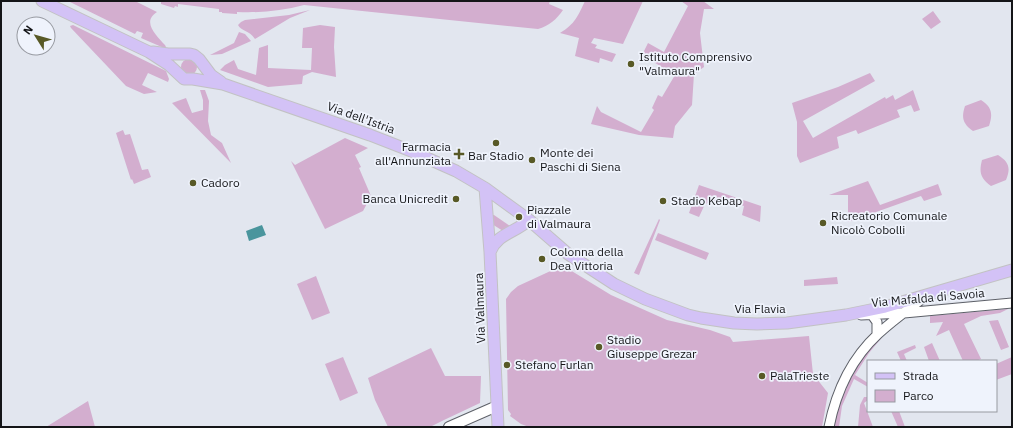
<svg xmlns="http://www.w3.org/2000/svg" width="1013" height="428" viewBox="0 0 1013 428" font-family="'IBM Plex Sans',sans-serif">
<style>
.green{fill:#d3aecf}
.water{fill:#4a959d}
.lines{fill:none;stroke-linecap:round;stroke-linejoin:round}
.tertiary-casing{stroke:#5d6068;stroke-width:11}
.secondary-casing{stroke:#5d6068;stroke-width:12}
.primary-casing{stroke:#c2c2c3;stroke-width:13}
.tertiary{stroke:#fff;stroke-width:9}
.secondary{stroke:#fff;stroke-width:10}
.primary{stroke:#d3c2f6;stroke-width:11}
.poi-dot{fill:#585926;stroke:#eff3fc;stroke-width:1.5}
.labels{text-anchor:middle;stroke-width:3.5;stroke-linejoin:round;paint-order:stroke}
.poi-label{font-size:12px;fill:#141518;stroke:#eff3fc;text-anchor:start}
.street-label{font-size:12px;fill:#141518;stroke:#eff3fc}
</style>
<rect width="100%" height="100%" fill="#e2e6ef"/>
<path class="green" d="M68,1H135L157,12C141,22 157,36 165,45L166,47L164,48L141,38L143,33L137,31L135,34Z
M154,1H550L549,4L563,10C557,19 549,26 538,29L304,5C282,11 260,13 237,12V14L222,13V12H219V9L178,4V7L175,6L174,8L161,4V2Z
M585,1H643L623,44L594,38L591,43L597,45L595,48L616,54L612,62L600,58L599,63L575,56L579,38L560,33C575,24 578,16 585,1Z
M681,1H703L714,9H704L700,33L704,67L694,74L692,105L675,126L673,138L639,135L591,124L597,106L601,112L641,132L654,110L652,108L658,95L662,97L675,75L642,55L648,43L664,52L688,6Z
M310,10L290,18L255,39C249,30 241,31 238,25L241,22L245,20L289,15Z
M933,11L941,22L931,29L922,19Z
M73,25L166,71L169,79L168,82L148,73L142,85L157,92L144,94L126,86L71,28L70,26Z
M320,25L335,27L334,47L336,77L312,72L303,76L302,84L268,87L220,70L225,65L234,60L238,69L256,75L259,48L268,45V68L311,70L312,48H302L303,28Z
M239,32L245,34L251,41L222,54L210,55L234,43Z
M181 67a8 8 0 1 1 16 0a8 8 0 1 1-16 0Z
M870,73L875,81L803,121L813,138L885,97L886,99L893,95L895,100L913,90L920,110L914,112L911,105L897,110L900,117L858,134L856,130L837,137L839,148L800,163L797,156V122L792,103L838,87Z
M200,90H205L209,101L208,121L211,135L222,143L231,163L172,103L186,98L192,113L203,110V100Z
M981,100C992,107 993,114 989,126L973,131C963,124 961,118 965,106Z
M123,130L125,135L130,134L142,170L148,169L151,177L134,184L132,179L131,180L116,133Z
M345,138L368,148L355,155L361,167L359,168L371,196L363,211L325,229L291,161L295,165Z
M998,155C1009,162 1011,168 1006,180L991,186C980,178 979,172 982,160Z
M868,181L880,205L938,184L942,195L924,201L921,196L848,222V195H829Z
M699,185L761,206L760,222L742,215L744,206L731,202L729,206L714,201L705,204L699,217L689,213Z
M493,215H494L510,226L503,231L492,224Z
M659,219L660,220L639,275L634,273Z
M658,233L709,253L706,260L655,240Z
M557,268H563L570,270L611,295L667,320L710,330L730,337L733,342L809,336L813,374L828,393L822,427H529L521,424L510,416L511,414L508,410L506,299L511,292L518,286Z
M316,276L330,313L312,320L297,284Z
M837,277L838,284L804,286V280Z
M1008,309L1000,313L981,316L964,324L981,359L976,361H963L949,330L936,336L943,322L930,323V316Z
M998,320L1009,347L1001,350L989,321Z
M888,330L869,353L855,375L868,383V387L854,379L842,406L839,427H834L837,410L850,380L865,353Z
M932,343L940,361H929L924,347Z
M915,345L916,348L904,354L907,361H901L897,352Z
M431,348L445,376H481L480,403L444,420L430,427H388L375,400L368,378Z
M343,357L358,393L340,401L325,364Z
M1012,357V374L996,380V364Z
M864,397H868V400L864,403L873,427H858L860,405Z
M88,401L95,427H46Z
M891,411H899L905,427H898Z"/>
<path class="water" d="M262,225L266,235L249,241L246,231Z"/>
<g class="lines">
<defs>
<path id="tertiary" d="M861,315L904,313L1012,303
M872,315L877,322V334
M829,427C836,392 851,359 878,334C893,320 910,308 926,296"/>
<path id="secondary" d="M449,427L497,406"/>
<path id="primary" d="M42,1L149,52L169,65L184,79H193L223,84L370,135L411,151L456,171L485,188L529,220L568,254L614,284L645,299L688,315L701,318L734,323L757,324L787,323L846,315L885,307L1012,270
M153,52L168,54H190L194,55L199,59L211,75L221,82
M485,188L490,252L498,427
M490,252C498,233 515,233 529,220"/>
</defs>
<use href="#tertiary" class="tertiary-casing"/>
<use href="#secondary" class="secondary-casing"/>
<use href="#primary" class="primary-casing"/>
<use href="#tertiary" class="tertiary"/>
<use href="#secondary" class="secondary"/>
<use href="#primary" class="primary"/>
</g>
<g class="poi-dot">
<circle cx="631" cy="64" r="4"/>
<circle cx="496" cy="143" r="4"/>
<path d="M457 148h4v4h4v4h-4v4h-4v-4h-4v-4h4z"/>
<circle cx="532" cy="160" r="4"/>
<circle cx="193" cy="183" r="4"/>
<circle cx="456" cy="199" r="4"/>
<circle cx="663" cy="201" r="4"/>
<circle cx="519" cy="217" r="4"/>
<circle cx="823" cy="223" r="4"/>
<circle cx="542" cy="259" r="4"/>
<circle cx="599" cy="347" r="4"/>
<circle cx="507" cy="365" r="4"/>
<circle cx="762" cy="376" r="4"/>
</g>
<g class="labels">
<g class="poi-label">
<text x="639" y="61">Istituto Comprensivo<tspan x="639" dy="14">"Valmaura"</tspan></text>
<text x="451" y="151" text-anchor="end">Farmacia<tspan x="451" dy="14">all'Annunziata</tspan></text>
<text x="540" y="157">Monte dei<tspan x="540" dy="14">Paschi di Siena</tspan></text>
<text x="496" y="160" text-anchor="middle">Bar Stadio</text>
<text x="201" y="187">Cadoro</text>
<text x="448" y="203" text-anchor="end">Banca Unicredit</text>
<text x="671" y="205">Stadio Kebap</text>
<text x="527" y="214">Piazzale<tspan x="527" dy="14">di Valmaura</tspan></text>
<text x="831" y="220">Ricreatorio Comunale<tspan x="831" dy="14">Nicolò Cobolli</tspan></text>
<text x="550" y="256">Colonna della<tspan x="550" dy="14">Dea Vittoria</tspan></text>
<text x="607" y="344">Stadio<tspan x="607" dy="14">Giuseppe Grezar</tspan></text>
<text x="515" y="369">Stefano Furlan</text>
<text x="770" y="380">PalaTrieste</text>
</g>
<g class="street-label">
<text transform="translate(361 118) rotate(20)" y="4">Via dell'Istria</text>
<text transform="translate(928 298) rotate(-5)" y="4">Via Mafalda di Savoia</text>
<text transform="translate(480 308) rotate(-92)" y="4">Via Valmaura</text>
<text x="760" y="313">Via Flavia</text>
</g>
</g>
<rect width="1013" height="428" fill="none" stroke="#141518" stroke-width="4"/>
<rect x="867" y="360" width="130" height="52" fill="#eff3fc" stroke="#979aa1"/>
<rect x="875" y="373" width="20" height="6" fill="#d3c2f6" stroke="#979aa1"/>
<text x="903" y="380" font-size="12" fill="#141518">Strada</text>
<rect x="875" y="390" width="20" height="12" fill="#d3aecf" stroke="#979aa1"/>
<text x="903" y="400" font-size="12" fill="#141518">Parco</text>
<g transform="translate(36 36) rotate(307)"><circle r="19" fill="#eff3fc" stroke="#979aa1"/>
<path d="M0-3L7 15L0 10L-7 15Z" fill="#585926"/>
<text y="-6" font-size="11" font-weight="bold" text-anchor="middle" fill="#141518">N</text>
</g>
</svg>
